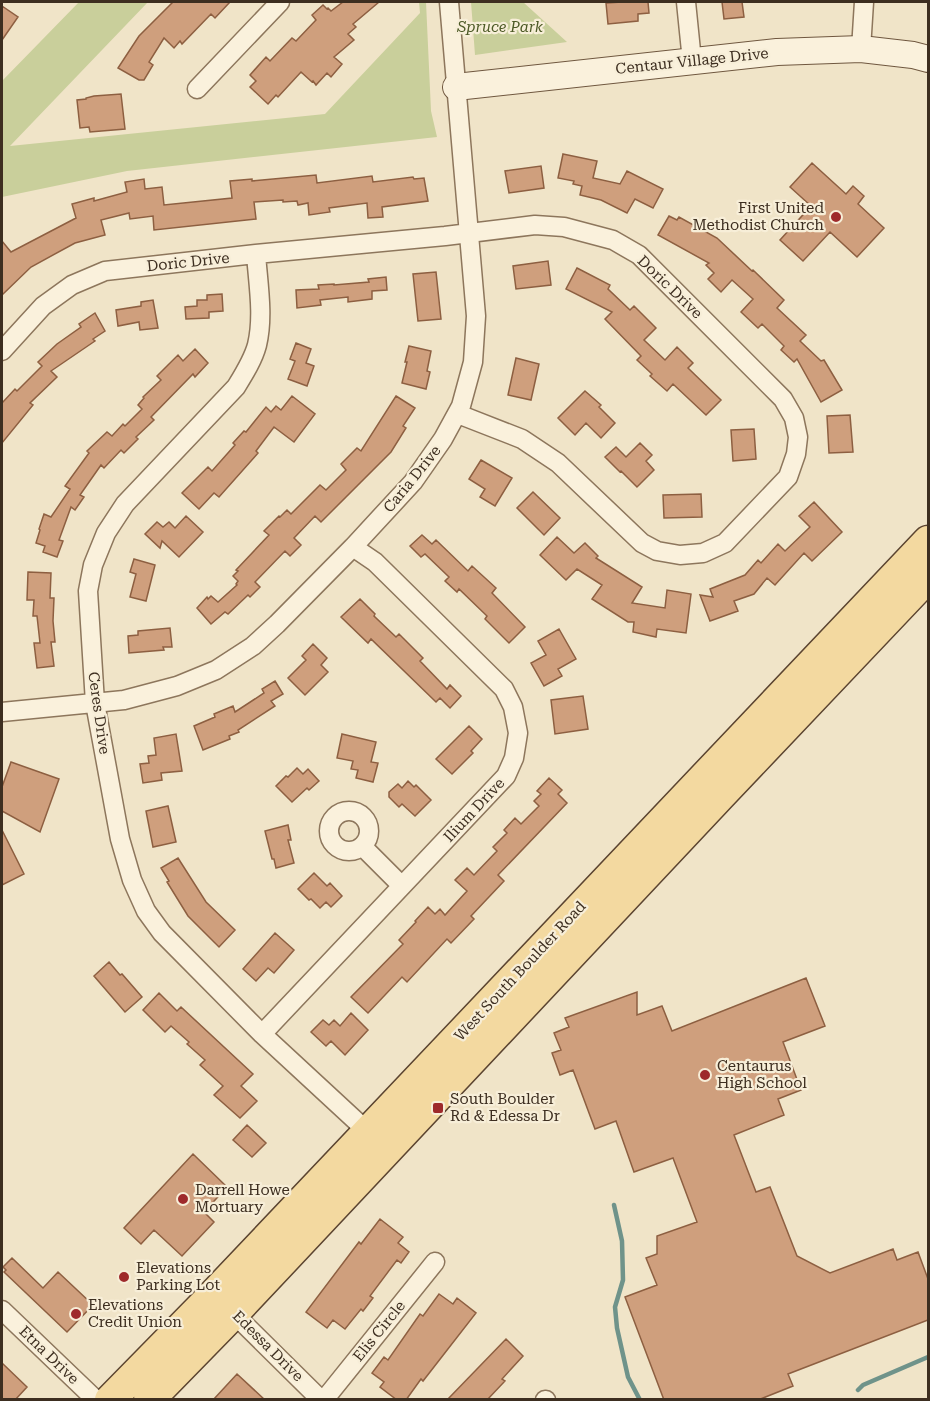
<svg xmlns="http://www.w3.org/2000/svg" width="930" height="1401" viewBox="0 0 930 1401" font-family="'Roboto Serif',serif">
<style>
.green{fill:#c9cf9b}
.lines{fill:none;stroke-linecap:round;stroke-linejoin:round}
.stream{stroke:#6f938a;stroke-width:4.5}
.building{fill:#cf9f7d;stroke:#8d5f41;stroke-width:1.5}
.street-casing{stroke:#8d765c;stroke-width:21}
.secondary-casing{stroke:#6f573f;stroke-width:28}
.primary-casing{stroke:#5b4430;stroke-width:33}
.street{stroke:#faf1dc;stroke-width:18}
.secondary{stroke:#faf1dc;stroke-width:26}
.primary{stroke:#f3d9a0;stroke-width:30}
.poi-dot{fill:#9e2a2b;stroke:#f7eed8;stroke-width:2}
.labels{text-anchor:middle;stroke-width:4.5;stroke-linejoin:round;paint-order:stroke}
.park-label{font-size:15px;font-style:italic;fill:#4d5a26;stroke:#f7eed8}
.street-label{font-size:15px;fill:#3d2e20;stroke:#f7eed8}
.poi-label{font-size:15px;fill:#3d2e20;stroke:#f7eed8;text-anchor:start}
</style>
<rect width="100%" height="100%" fill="#f0e4c8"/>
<path class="green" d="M79,2H148L10,146L325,114L420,13L419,2H426L431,111L437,137L127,171L2,197V81Z
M471,2H523L567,42L475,55Z"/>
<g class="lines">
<path class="stream" d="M614,1205L622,1241L623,1280L615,1307L617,1328L628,1377L640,1400
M858,1390L863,1385L928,1357"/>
</g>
<path class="building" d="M173,2H230L215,18L211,14L182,44L180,41L174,48L164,38L149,62L153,65L144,80H139L118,68L139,36Z
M343,2H379L353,24L356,27L348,34L354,40L334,57L342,64L331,77L327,73L316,85L313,81L312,82L301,72L278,97L276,95L268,104L250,87L256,81L250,75L266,57L270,61L292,38L296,41L316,20L312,15L323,5L327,9L328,8L331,11Z
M622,2H648L649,13L638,14V21L608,24L606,3Z
M722,2H742L744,17L724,19Z
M2,6L18,17L2,40Z
M121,94L125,129L90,132L89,127L80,128L77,100L86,99V98L94,96Z
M563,154L597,161L593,178L620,184L627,171L663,189L653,208L635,199L627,213L601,200L580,195L582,186L573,184L574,181L558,178Z
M812,163L846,194L853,186L864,196L858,204L884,228L857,257L830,232L803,261L780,240L811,206L790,187Z
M541,166L544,188L509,193L505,171Z
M316,175L317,183L372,176L373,182L413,177L414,179L424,178L428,201L382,207L383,217L368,218L367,203L329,208L330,212L309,215L308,203L298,205L297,201L283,202V200L254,202L256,219L154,230L153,216L130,219L129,213L101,220L105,235L75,243L31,267L2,295V241L11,252L76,218L72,204L94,198V201L127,192L125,182L144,179L145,189L162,187L164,205L232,198L230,181L252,179V181Z
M669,216L677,220L679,217L717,238L752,271L753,270L784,300L777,308L806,335L800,341L821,361L824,360L842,390L821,402L797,359L794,362L781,350L784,346L762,324L758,328L741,312L753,299L732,280L721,292L708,279L714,273L706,265L709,263L658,235Z
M548,261L551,285L516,289L513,266Z
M577,268L610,285L608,289L630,310L634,306L656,328L644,340L665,360L677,347L693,363L688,368L721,400L706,415L673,384L667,391L650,376L652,374L637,360L641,356L605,319L612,312L566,289Z
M436,272L441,319L418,321L413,274Z
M386,277L387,290L372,291V299L348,302V297L320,300L321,305L297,308L296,290L319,289L318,285L334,284V285L369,282L368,279Z
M222,294L223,311L209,312V318L186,319L185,307L197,306V300H207V295Z
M153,300L158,328L140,330L139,322L118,326L116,310L141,306V302Z
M95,313L105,331L93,339L95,341L51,371L57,377L30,403L33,405L2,443V403L15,389L17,391L42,366L38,362L57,344L81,327L79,324Z
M296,343L311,349L306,363L314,366L307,386L288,379L295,361L290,359Z
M409,346L431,351L427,371L430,372L426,389L402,383L407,362H405Z
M195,349L208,363L195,377L193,374L151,417L154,420L136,437L138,439L124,453L121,450L104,468L101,465L80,495L84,497L75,510L71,507L59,540L63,541L57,557L43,552L45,546L36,543L40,530L39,529L44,514L51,517L70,489L65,486L89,453L87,451L107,432L112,436L123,424L125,426L142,409L138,405L144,398L143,397L161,380L157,376L178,355L183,361Z
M516,358L539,364L531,400L508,395Z
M585,391L601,405L599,407L615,423L601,438L586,423L575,435L558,418Z
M292,396L315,414L294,442L274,427L256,451L258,453L219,497L214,493L199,509L182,493L208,467L212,471L235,445L233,443L244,431L246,432L266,407L271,412L276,406L281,410Z
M396,396L415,408L403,426L406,428L391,452L321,522L315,516L294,538L301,545L290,556L285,551L255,582L260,587L250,597L248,595L228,614L225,612L211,624L197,608L207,597L208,599L211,596L218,602L237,585L236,584L238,581L233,576L238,571L236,570L269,535L264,531L279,516L280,517L287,510L291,514L320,485L326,490L346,470L341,464L357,448L361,451Z
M850,415L853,452L829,453L827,416Z
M754,429L756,459L733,461L731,430Z
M640,443L652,455L646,461L654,470L637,487L621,471L620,472L605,457L616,447L626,457Z
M481,460L512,478L495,506L480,497L485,489L469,479Z
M533,492L560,518L544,535L517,508Z
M701,494L702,517L664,518L663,495Z
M814,502L842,532L812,561L804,553L775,585L767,578L754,594L734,601L738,611L710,621L700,595L713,597L710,589L745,575L758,560L761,563L778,544L785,551L810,527L799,516Z
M186,516L203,532L179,557L162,541L160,548L145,534L157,522L163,527L169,522L175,528Z
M422,535L432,544L436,540L468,571L472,566L496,588L492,593L525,627L509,643L485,619L487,616L459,589L457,592L445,581L449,577L425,554L421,557L410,546Z
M557,537L574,553L585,543L598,556L596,558L642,587L632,603L665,608L667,590L691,594L686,633L657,629L656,637L633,632L634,622H628L592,599L602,585L577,569L566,580L540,555Z
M134,559L155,565L146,601L130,597L136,574L130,572Z
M28,572L51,573L50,598H54L53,621L55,642H51L54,666L37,668L34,643H40L37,616H33L34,600H27Z
M360,599L375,614L374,616L396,637L399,634L423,658L420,661L447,689L450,685L461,696L450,708L440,698L436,702L371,639L368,643L341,617Z
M170,628L172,647H163L164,650L129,653L128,636L138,635V631Z
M559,629L576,659L558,669L562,676L544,686L531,663L546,655L538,641Z
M313,644L327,658L321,665L328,672L305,695L288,678L306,660L302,656Z
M275,681L283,694L271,701L275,706L238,730L239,732L229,736L230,739L203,750L194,726L215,717L214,714L233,706L235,712L264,693L262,689Z
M583,696L588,729L555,734L551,700Z
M469,726L482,739L471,751L473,753L452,774L436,759Z
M176,734L182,771L161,773L162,780L143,783L140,764L149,763L148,756L156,755L154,738Z
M342,734L376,742L371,762L378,763L373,782L356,778L358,770L351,769L353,761L337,758Z
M11,762L59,779L40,832L2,811V787Z
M297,768L303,774L308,769L319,781L309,790L307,788L292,802L276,786L286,776L288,777Z
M549,778L562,790L558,794L567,803L498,875L504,881L471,916L474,919L451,943L447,939L407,982L402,977L368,1013L351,997L403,944L399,940L416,922L415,921L428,907L435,914L440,909L445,915L467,891L455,880L467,868L474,875L497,851L493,847L507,833L504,830L515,818L521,824L539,806L534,801L541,794L537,791Z
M408,781L414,787L416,785L431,800L415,816L402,804L399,807L389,797V792L398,784L402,788Z
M168,806L176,842L153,847L146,811Z
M288,825L291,840H288L294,863L276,868L274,859H272L265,831Z
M2,830L24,874L2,885Z
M178,858L206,902L235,930L219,947L188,916L167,882L169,881L161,868Z
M314,873L327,886L330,883L342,896L331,907L326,902L320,908L311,899L309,900L298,889Z
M275,933L294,950L274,973L268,968L256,981L243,969Z
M109,962L120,975L122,974L142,997L125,1012L94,976Z
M806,978L825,1026L783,1042L801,1090L778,1099L784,1115L734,1135L756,1192L770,1187L797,1256L830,1273L893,1249L897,1260L918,1252L928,1279V1320L788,1374L793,1386L758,1400H664L625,1297L657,1285L646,1258L657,1254V1236L697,1222L673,1158L634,1172L616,1121L595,1129L573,1070L560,1075L552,1053L561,1050L554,1033L569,1027L565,1018L637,992V1015L662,1006L672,1031Z
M159,993L177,1011L181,1007L253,1074L241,1086L257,1101L240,1118L214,1095L223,1086L200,1065L205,1060L187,1044L189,1042L171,1026L165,1032L143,1010Z
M351,1013L368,1030L345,1055L331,1041L326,1046L311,1032L323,1020L329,1025L334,1020L340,1026Z
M247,1125L266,1143L252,1157L233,1140Z
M193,1154L227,1187L204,1212L214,1222L182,1256L154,1230L141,1244L124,1228Z
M380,1219L403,1237L398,1243L409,1252L401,1263L397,1260L370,1296L373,1298L363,1311L361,1309L345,1329L333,1320L327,1328L306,1312L359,1242L361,1244Z
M12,1258L43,1288L58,1272L93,1305L67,1332L4,1272L6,1270L3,1267Z
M439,1294L453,1304L457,1298L476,1313L423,1381L421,1379L406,1400H397L380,1387L384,1382L372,1373L384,1357L388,1360L420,1314L423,1316Z
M506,1339L523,1356L502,1379L505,1381L487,1400H447Z
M2,1363L27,1387L15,1400H2Z
M237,1374L265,1400H213Z"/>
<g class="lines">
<defs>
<path id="street" d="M686,2L692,61
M861,49L864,2
M197,89L280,2
M256,254C258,283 264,316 257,345C253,360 244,374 236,387L125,504L106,533L93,565L88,591L95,703L120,839L132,880L146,911L162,933L262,1034L368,1132
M2,351L43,306L72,285L105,271L256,254L445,236L535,225L564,227L613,240L639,255L783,399L794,418L798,437L796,454L788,477L725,543L703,553L680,555L657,551L642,543L558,463L522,439L458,414
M2,712L124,700L177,686L216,670L253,646L277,624L353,547L413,482L443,439L461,406L473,362L476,316L449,2
M329 831a20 20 0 1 1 40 0a20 20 0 1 1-40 0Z
M363,847L402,886
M262,1034L506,776L514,758L518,733L513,707L504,689L375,562L353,547
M228,1308L321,1400
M2,1310L96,1400
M324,1400L435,1262
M545,1400H546"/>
<path id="secondary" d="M456,87L777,52L861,49L913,55L928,59"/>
<path id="primary" d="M110,1400L214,1294L928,541
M149,1400L234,1313L722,794L928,577"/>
</defs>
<use href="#street" class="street-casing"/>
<use href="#secondary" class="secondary-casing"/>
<use href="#primary" class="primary-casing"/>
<use href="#street" class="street"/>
<use href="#secondary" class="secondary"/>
<use href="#primary" class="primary"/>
</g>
<g class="poi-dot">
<circle cx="836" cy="217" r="6"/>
<circle cx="705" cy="1075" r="6"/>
<rect x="432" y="1102" width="12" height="12" rx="3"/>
<circle cx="183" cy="1199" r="6"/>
<circle cx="124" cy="1277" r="6"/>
<circle cx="76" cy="1314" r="6"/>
</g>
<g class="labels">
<g class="park-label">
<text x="500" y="32">Spruce Park</text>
</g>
<g class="street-label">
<text transform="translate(692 61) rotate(-6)" y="5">Centaur Village Drive</text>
<text transform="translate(188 262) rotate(-6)" y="5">Doric Drive</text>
<text transform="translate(670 287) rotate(44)" y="5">Doric Drive</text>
<text transform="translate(412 479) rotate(-51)" y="5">Caria Drive</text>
<text transform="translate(99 713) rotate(82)" y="5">Ceres Drive</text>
<text transform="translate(474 810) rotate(-47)" y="5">Ilium Drive</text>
<text transform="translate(520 971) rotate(-47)" y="5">West South Boulder Road</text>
<text transform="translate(379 1331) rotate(-51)" y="5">Elis Circle</text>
<text transform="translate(268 1346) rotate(45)" y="5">Edessa Drive</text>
<text transform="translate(49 1355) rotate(44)" y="5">Etna Drive</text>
</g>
<g class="poi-label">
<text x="824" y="213" text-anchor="end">First United<tspan x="824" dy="17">Methodist Church</tspan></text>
<text x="717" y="1071">Centaurus<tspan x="717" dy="17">High School</tspan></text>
<text x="450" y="1104">South Boulder<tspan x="450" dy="17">Rd &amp; Edessa Dr</tspan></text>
<text x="195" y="1195">Darrell Howe<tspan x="195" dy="17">Mortuary</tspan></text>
<text x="136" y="1273">Elevations<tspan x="136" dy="17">Parking Lot</tspan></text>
<text x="88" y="1310">Elevations<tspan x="88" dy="17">Credit Union</tspan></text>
</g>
</g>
<rect width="930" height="1401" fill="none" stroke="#3d2e20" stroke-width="6"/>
</svg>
